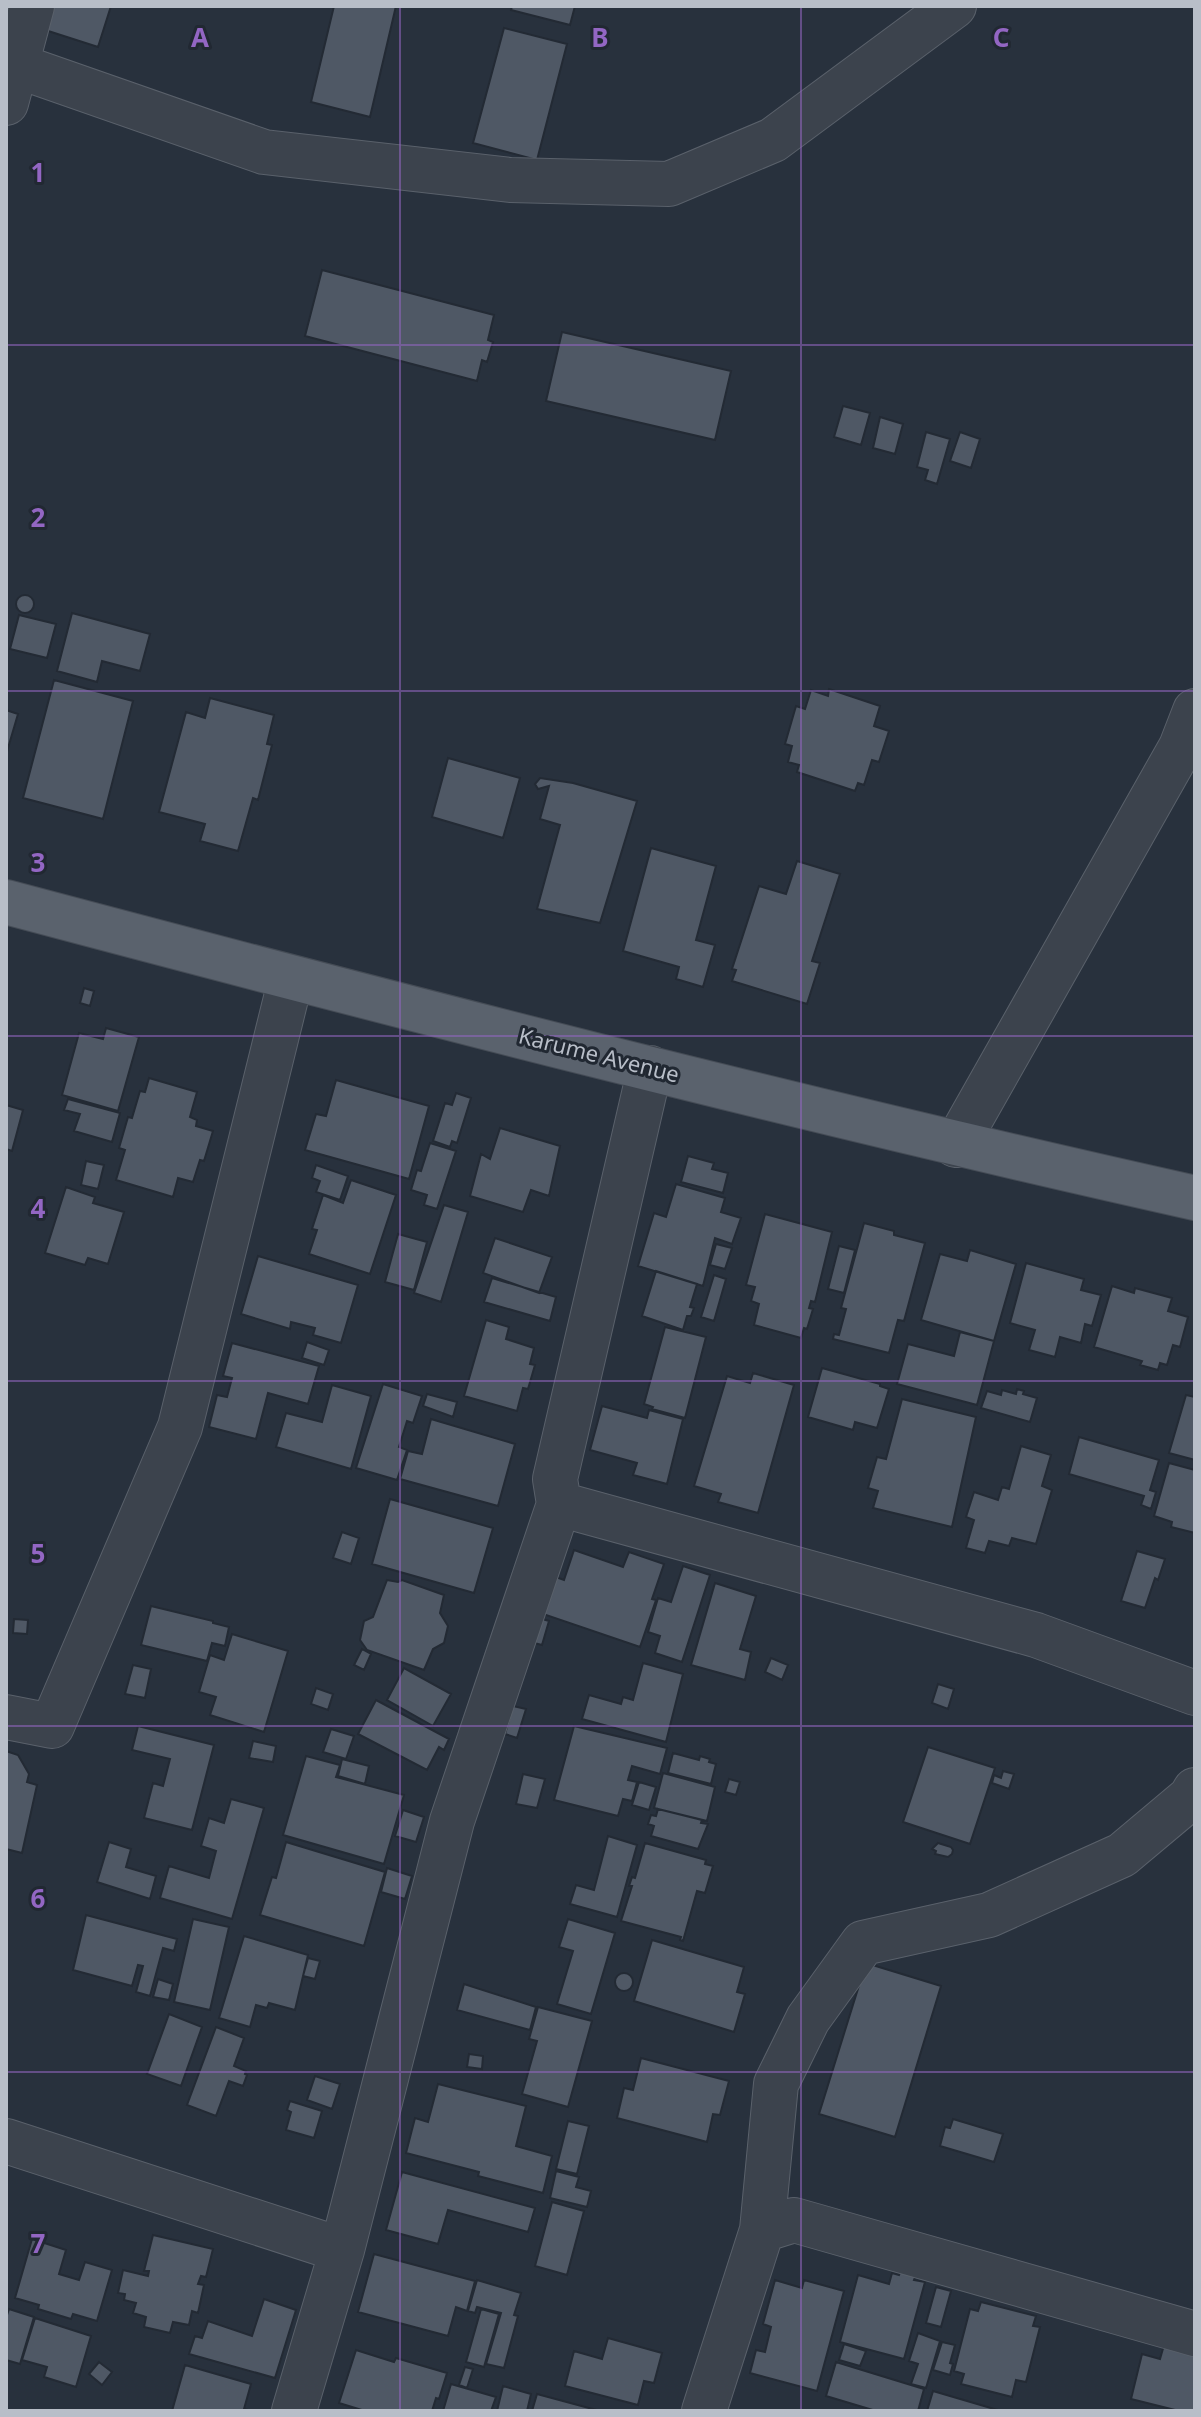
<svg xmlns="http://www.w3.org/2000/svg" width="1201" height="2417" viewBox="0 0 1201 2417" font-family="'Noto Sans',sans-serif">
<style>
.building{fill:#4f5865;stroke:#232a34;stroke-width:2}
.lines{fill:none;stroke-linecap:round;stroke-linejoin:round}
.minor-casing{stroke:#5a616b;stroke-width:46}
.major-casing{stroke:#454c56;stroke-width:46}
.minor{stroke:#3c434d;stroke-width:44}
.major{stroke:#5a626d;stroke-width:44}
.grid{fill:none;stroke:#9366c3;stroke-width:2;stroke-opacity:0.55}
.labels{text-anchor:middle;stroke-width:6;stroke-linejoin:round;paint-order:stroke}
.street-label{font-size:22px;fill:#b8bec8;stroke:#212832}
.grid-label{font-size:26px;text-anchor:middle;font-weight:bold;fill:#9366c3;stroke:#212832;stroke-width:6;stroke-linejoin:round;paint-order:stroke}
</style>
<rect width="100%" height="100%" fill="#28313d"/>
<path class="building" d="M49,6H111L98,47L42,29Z
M334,6H396L370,117L311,102Z
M512,6H575L570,25L511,10Z
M504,28L567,44L537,160L473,143Z
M322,270L494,315L488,340L493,342L487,362L482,360L477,381L305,336Z
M562,332L731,371L715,440L546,401Z
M843,406L870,413L861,445L834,437Z
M880,417L903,424L895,454L873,448Z
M926,432L950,439L937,484L925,480L928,470L917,467Z
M960,432L980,439L971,468L950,461Z
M16 604a9 9 0 1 1 18 0a9 9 0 1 1-18 0Z
M72,613L150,634L140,671L102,661L97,682L57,671Z
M19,615L56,624L47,658L10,649Z
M54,680L133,701L103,819L23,798Z
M829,689L880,706L874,726L889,731L879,762L872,760L864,785L858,783L855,791L797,772L799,765L788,762L792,746L785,744L796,706L805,709L811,690L828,696Z
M210,698L274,715L267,744L272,745L258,800L253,798L238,851L200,841L205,824L159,812L186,712L205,718Z
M6,710L18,714L6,755Z
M448,758L520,778L503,838L432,817Z
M540,778L573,783L637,801L600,923L537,909L560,825L540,819L549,786L538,789L535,784Z
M651,848L716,866L696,940L715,945L703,987L676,979L679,967L623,951Z
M797,861L840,874L812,961L820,963L807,1004L732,981L736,970L732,969L759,886L786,894Z
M84,988L94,991L90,1006L80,1003Z
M106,1028L139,1037L118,1111L62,1095L79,1033L103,1039Z
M149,1078L197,1092L190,1117L197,1120L196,1126L213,1131L204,1161L200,1160L193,1182L178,1178L173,1197L116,1180L125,1150L119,1148L128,1117L132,1118L140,1091L145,1092Z
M336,1080L429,1106L409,1179L305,1150L316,1114L326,1116Z
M456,1093L471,1098L457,1143L452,1141L450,1147L433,1141L445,1103L452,1105Z
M68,1099L120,1113L112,1142L74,1131L80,1114L64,1110Z
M6,1105L23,1110L12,1151L6,1149Z
M500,1128L560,1146L549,1196L531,1190L523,1212L470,1196L481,1154L490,1159Z
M430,1143L456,1151L437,1209L424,1205L427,1195L411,1190L417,1170L421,1171Z
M688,1156L714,1163L712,1169L728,1173L723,1193L681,1182Z
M86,1161L104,1165L98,1189L81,1185Z
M316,1165L348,1176L340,1200L316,1192L320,1181L312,1178Z
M351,1180L396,1195L370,1274L309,1254L317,1230L312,1229L323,1195L343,1203Z
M676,1184L725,1198L721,1212L741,1218L732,1244L715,1238L703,1286L638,1266L654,1213L666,1217Z
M66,1187L95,1197L93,1203L124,1212L108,1264L88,1258L85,1265L45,1253Z
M444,1205L468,1212L441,1302L414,1293Z
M765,1214L832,1232L815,1302L811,1301L809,1308L813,1309L807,1329L804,1328L801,1338L754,1325L759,1304L751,1301L755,1287L746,1285Z
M864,1223L894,1231V1235L925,1243L904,1321L898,1320L889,1353L833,1339L834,1334L839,1335L846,1309L841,1308Z
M398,1234L427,1242L414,1290L385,1282Z
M495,1238L552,1257L539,1293L483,1273Z
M716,1244L732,1248L725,1269L710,1265Z
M839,1246L855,1250L844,1293L828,1289Z
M970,1250L1016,1264L994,1341L921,1320L940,1254L967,1261Z
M258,1256L358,1285L341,1343L313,1335L315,1328L291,1322L290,1329L241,1314Z
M1026,1263L1084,1279L1081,1290L1101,1295L1092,1326L1085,1324L1081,1343L1060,1337L1055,1357L1029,1350L1035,1330L1010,1323Z
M656,1271L697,1284L690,1307L694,1308L691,1316H687L683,1330L642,1316Z
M714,1275L726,1279L714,1321L701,1317Z
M492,1278L556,1297L550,1321L484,1302Z
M1112,1286L1134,1293L1135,1288L1172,1298L1168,1311L1188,1317L1180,1347L1173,1345L1167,1365L1160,1363L1158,1370L1140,1365L1142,1361L1094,1347Z
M486,1320L509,1327L506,1339L534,1348L530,1364L535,1365L528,1389L523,1388L517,1411L464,1396Z
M665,1327L706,1337L685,1418L652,1409L653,1407L644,1404Z
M960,1332L994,1341L977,1405L897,1384L908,1344L954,1356Z
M307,1342L329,1350L324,1365L302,1358Z
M232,1343L319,1366L308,1404L268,1393L256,1439L209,1427L217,1395L227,1397L232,1378L223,1376Z
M822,1368L880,1384V1386L889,1389L877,1428L855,1422L853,1430L808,1417Z
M753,1373L794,1385L758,1513L718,1502L721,1494L694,1486L727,1376L750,1383Z
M383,1384L422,1396L413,1423L407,1421L399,1447L407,1450L397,1480L356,1468Z
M332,1385L371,1396L351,1469L276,1447L286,1413L322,1422Z
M1017,1389L1024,1391L1023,1394L1037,1398L1030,1422L981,1408L987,1391L1001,1395L1002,1390L1016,1394Z
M427,1394L457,1402L453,1417L423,1406Z
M1186,1395L1195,1397V1460L1169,1453Z
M902,1399L976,1417L952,1527L873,1508L878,1491L868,1488L877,1457L886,1459Z
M602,1406L647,1418L649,1410L683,1419L667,1484L633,1475L637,1463L590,1450Z
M431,1419L515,1444L498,1506L400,1479L408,1451L422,1454Z
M1079,1437L1159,1460L1150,1490L1156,1492L1151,1509L1141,1505L1144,1496L1069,1474Z
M1021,1446L1051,1455L1042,1486L1052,1490L1036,1544L1012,1538L1009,1546L989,1541L985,1553L966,1548L974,1520L966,1517L974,1492L998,1500L1002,1487L1009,1489Z
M1169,1463L1195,1470V1533L1171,1527L1172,1522L1154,1516Z
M390,1499L493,1528L474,1593L372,1564Z
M342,1532L359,1538L351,1564L333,1558Z
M574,1550L623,1567L629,1552L664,1564L652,1599L656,1600L640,1647L540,1613L553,1576L564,1580Z
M1137,1551L1165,1559L1158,1580L1155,1578L1145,1608L1121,1601Z
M683,1566L710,1575L682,1662L655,1653L660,1636L648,1632L658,1598L671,1602Z
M387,1580L398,1582L402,1580L444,1595L440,1613L448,1626L444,1643L433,1649L424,1670L367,1650L360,1640L364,1621L373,1617Z
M715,1583L756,1596L740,1649L751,1652L745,1680L691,1665Z
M151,1606L213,1621V1623L229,1627L225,1646L212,1643L207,1661L141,1645Z
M536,1617L549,1621L542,1645L530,1642Z
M14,1619L28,1620L27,1634L13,1633Z
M232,1634L288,1651L264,1732L210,1715L216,1697L199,1692L210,1655L224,1660Z
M362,1649L371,1654L364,1670L354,1665Z
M771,1658L788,1665L782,1680L765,1672Z
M643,1663L683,1674L666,1742L582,1719L589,1695L621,1704L623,1697L633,1700Z
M133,1665L151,1669L145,1698L125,1694Z
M404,1668L451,1694L433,1726L387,1700Z
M938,1684L954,1689L948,1709L932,1703Z
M316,1688L333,1694L328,1710L311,1704Z
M376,1700L449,1739L444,1750L439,1747L427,1770L358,1734Z
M513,1706L526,1709L517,1738L505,1734Z
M138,1726L214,1745L192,1830L144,1818L153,1783L163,1786L170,1759L132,1750Z
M574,1726L667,1748L660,1774L632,1766L628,1780L637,1782L632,1801L623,1799L618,1816L554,1800Z
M331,1729L354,1736L346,1759L323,1752Z
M253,1741L276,1746L273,1762L249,1758Z
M928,1747L995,1768L970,1844L903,1822Z
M6,1751L18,1755L29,1774L27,1782L37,1785L22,1853L6,1849Z
M673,1753L699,1760L700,1756L710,1759L709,1762L716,1764L711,1784L668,1773Z
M306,1756L340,1765L336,1777L404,1795L384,1864L283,1835Z
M342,1759L369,1766L365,1784L338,1776Z
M1003,1771L1014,1774L1009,1789L992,1783L994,1775L1001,1778Z
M663,1773L715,1787L707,1821L654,1808Z
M523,1774L545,1779L537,1808L516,1804Z
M729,1779L740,1782L736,1795L725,1792Z
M639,1782L656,1787L649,1810L632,1805Z
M231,1799L264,1808L232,1919L160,1898L169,1866L209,1878L216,1851L201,1846L209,1818L224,1823Z
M658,1809L702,1820L701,1823L708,1824L698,1849L651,1836L654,1826L648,1824L651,1815L656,1816Z
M403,1810L424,1817L416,1842L395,1836Z
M608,1836L637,1845L617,1917L570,1904L576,1885L594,1890Z
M109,1842L131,1849L126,1867L156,1876L150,1899L97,1882Z
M286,1842L385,1872L364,1946L260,1915L272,1877L276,1878Z
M645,1843L706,1860L705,1864L713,1866L705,1893L697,1891L683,1941L680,1940L681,1937L621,1921L632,1886H629L632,1877L635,1878Z
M938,1843L951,1847L953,1850L952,1854L948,1857L935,1854L936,1851L932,1849Z
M387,1868L412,1876L405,1899L381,1892Z
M86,1915L177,1939L174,1951L163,1948L150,1996L136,1992L143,1966L138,1965L132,1986L73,1970Z
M193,1919L229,1927L210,2010L174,2002Z
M568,1919L615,1933L591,2014L557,2004L573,1951L559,1947Z
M244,1936L308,1955L295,2010L269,2003L267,2008L256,2005L250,2027L219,2018Z
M652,1940L744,1967L737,1992L745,1994L734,2032L634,2001Z
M308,1958L320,1961L315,1979L303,1976Z
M866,1963L941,1986L895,2137L819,2114Z
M615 1982a9 9 0 1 1 18 0a9 9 0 1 1-18 0Z
M158,1979L173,1984L169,2000L153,1997Z
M464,1984L536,2007L530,2030L457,2010Z
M538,2007L592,2021L568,2107L522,2094L537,2041L529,2039Z
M169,2014L202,2027L181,2086L147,2074Z
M216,2027L244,2038L234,2066L246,2071L245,2074L247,2075L243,2086L229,2081L216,2116L187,2105Z
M469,2054L483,2056L482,2069L467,2067Z
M641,2058L729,2081L720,2115L713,2114L707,2142L617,2118L624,2088L633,2090Z
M315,2076L340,2084L332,2109L307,2100Z
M438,2084L526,2106L516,2146L552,2156L543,2193L478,2176L479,2172L406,2153L415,2118L428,2122Z
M290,2101L322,2111L314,2138L286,2130L291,2112L287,2110Z
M953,2119L1003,2134L994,2162L940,2146L945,2127L950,2128Z
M568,2121L589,2126L577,2174L556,2169Z
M556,2171L579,2177L576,2187L591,2191L587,2207L550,2198Z
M402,2172L535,2208L528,2232L448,2210L438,2244L386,2230Z
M552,2202L584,2211L567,2275L535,2266Z
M153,2235L213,2249L206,2277L201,2276L198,2284L204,2285L198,2313L192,2311L189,2325L173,2322L170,2333L144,2327L146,2317L133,2313L136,2303L124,2300L125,2294L118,2293L123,2270L148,2276L149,2271H144Z
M32,2239L66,2250L59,2274L79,2280L85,2262L112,2270L97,2321L73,2314L71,2319L38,2309L39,2305L15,2298Z
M374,2254L475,2281L467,2311L456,2307L448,2336L358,2312Z
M901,2270L916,2275L914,2280L925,2282L904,2359L840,2342L858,2275L889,2284L892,2273L899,2275Z
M477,2280L521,2293L514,2315L518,2316L504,2368L486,2364L501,2313L477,2307L475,2313L468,2311Z
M775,2280L802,2288L804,2280L844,2291L817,2391L750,2373L756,2350L765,2352L771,2327L763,2324Z
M936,2287L951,2291L941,2327L926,2323Z
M264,2299L296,2310L275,2378L189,2354L195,2336L202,2338L208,2321L252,2336Z
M981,2302L1036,2316L1033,2326L1040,2327L1026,2382L1016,2380L1012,2397L961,2384L964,2374L954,2371L970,2309L978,2311Z
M9,2309L34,2317L20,2364L6,2360V2318Z
M481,2309L499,2314L484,2367L466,2362Z
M35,2318L91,2336L76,2387L44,2377L47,2367L22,2360Z
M918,2333L940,2341L926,2388L911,2384L918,2364L909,2361Z
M608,2338L662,2353L654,2383L644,2381L638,2405L565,2386L574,2351L602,2359Z
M942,2342L955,2345L950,2363L953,2364L950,2375L933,2370Z
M844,2344L866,2351L860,2366L839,2360Z
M1164,2345L1195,2353V2411H1179L1131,2399L1142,2354L1160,2359Z
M356,2350L394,2362L396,2358L447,2373L439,2399L436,2398L432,2411H365L339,2403Z
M99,2362L112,2372L102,2385L89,2374Z
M836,2362L924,2389L918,2411H876L826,2396Z
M185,2365L251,2384L244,2409L252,2411H172Z
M465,2367L473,2369L467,2388L459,2385Z
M451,2384L496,2397L491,2411H443Z
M503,2386L531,2394L527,2411H497Z
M933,2391L1001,2411H927Z
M537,2394L600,2411H532Z"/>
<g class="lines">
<defs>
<path id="minor" d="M15,65L264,152L510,180L669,184L773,140L954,6
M6,103L32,6
M956,1145L1181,747L1195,711
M559,1504L1036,1635L1195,1693
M6,1717L52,1726L180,1427L291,978
M6,2141L342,2250
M762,2230L776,2084L808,2019L863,1943L989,1915L1122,1855L1191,1797L1195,1790
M294,2411L342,2250L452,1821L559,1504L555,1479L650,1068
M704,2411L762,2230L794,2220L1195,2334"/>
<path id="major" d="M6,902C401,1007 796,1109 1195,1198"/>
</defs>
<use href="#minor" class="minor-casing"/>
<use href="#major" class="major-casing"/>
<use href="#minor" class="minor"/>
<use href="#major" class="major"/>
</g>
<path class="grid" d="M400,6V2411M801,6V2411M6,345H1195M6,691H1195M6,1036H1195M6,1381H1195M6,1726H1195M6,2072H1195"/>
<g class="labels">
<g class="street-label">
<text transform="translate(599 1055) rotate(14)" y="8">Karume Avenue</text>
</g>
</g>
<g class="grid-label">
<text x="200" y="47">A</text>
<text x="600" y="47">B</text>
<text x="1001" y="47">C</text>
<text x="38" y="182">1</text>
<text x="38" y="527">2</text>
<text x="38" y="872">3</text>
<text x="38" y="1218">4</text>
<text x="38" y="1563">5</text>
<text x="38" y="1908">6</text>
<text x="38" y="2253">7</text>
</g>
<rect width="1201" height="2417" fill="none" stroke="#b8bec8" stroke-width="16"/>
</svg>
